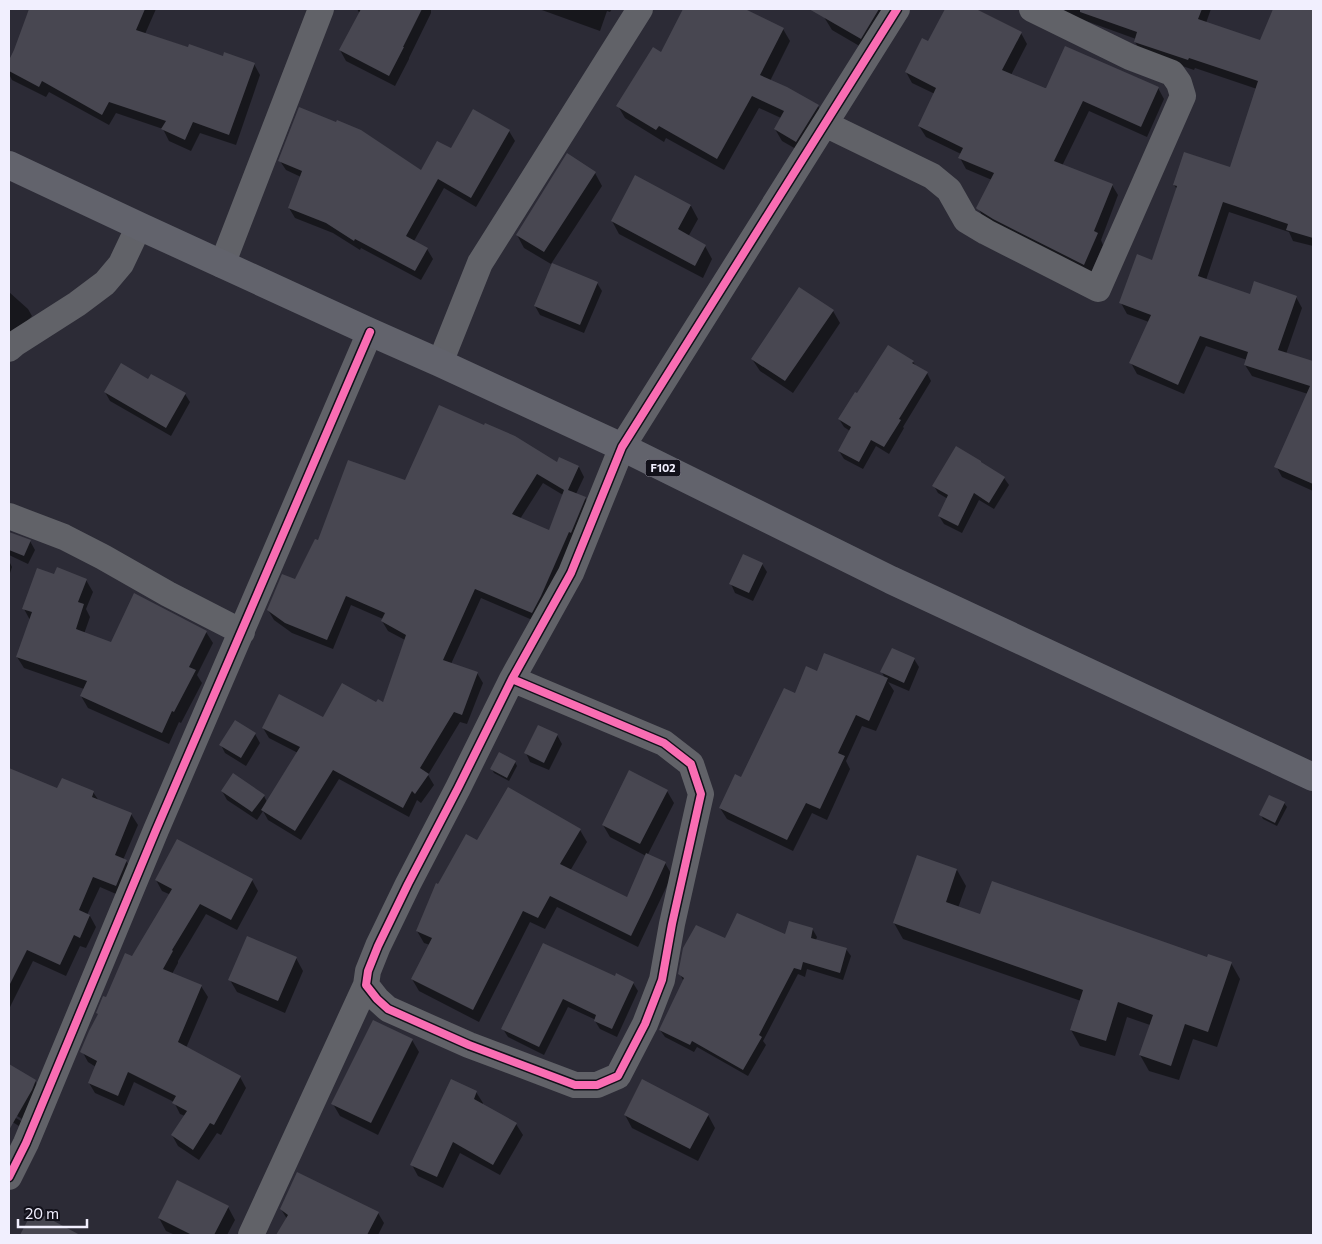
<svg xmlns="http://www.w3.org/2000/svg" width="1322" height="1244" viewBox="0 0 1322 1244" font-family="Commissioner,sans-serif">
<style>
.shadow{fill:#0007;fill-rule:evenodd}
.building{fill:#484751;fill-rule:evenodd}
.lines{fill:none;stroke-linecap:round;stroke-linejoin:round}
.street{stroke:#616268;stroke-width:26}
.primary{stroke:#62636c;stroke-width:28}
.cycleway-casing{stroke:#12111a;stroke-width:11}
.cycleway{stroke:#f96db3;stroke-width:8}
.labels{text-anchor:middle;stroke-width:4;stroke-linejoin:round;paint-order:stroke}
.shield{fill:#12111a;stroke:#aeacba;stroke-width:1}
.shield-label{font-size:11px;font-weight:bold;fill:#f1effe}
</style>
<rect width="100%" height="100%" fill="#2c2b36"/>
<path class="shadow" d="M30,9H156L145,34L223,58L254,64L260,75L236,145L200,133L191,151L169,141L163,129L116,113L109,125L49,92L46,97L12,80L9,74V63L15,50Z
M357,9H431V13L409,58V59L395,86L346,61L340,50L360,14Z
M539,9H612L610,12L607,11L600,31Z
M684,9H742L783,29L790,41L770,81L818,106L825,118L803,153L782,141L775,129L781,118L759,108L724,170L666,138L664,142L625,118L618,106L662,54Z
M829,9H898L868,51L832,30L824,17Z
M946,9H973L1021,33L1027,44L1011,75L1047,90L1158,88L1164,99L1147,137L1089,111L1062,166L1112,185L1118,195L1101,240L1103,245L1090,275L985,220L978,208L992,180L966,169L960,158L961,154L926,137L919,126L935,94L912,83L906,72L929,43Z
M1053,9H1211L1206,23L1260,42L1275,9H1313V246L1293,241L1289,232L1229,212L1206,280L1250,295L1296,297L1302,308L1286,354L1313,362V491L1282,477L1276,466L1308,394L1252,376L1245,365L1247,360L1206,346L1184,394L1137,374L1131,363L1149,322L1127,314L1121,303L1153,262L1177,189L1174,185L1231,169L1257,89L1195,68L1194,70L1141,52L1135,42L1136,39Z
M509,131L515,141L476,207L444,188L414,241L427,249L433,259L421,280L361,248L360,250L333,233L295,218L289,208L301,177L286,170L280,161L422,172L451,150Z
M595,173L602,186L551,264L524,248L517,235Z
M635,177L691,206L698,219L688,237L705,246L712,259L703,278L619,234L612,221Z
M597,283L602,291L584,333L540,315L535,306Z
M9,292L28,309L32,316L12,337L9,338Z
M833,311L840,323L793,393L760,371L752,359Z
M913,362L916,366L927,373L931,381L903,427L904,428L889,454L876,446L863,469L844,459L839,451L850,431L844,427L839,419L858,395Z
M149,380L185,394L190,402L171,436L110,401L105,392Z
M560,459L579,467L584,477L576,494L585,498L591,507L537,622L481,598L451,664L477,673L483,683L467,724L460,722L428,775L434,785L421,803L417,800L409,817L339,779L301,840L268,820L263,811L257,820L227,800L222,791L264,796L267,802L298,753L269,738L263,728L324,719L377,704L383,703L405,640L388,631L382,621L383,619L351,605L333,649L292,633L274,620L268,610L295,580L319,542L406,482L558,464ZM543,483L563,495L549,532L520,519Z
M1004,478L1009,485L994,509L979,500L962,533L944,524L939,516L948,499L938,493L934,486Z
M9,533L30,541L35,550L28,564L9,555Z
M9,561L12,567L9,576Z
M762,564L767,572L753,601L735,593L731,584Z
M54,575L86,580L93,592L86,609L90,617L84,634L112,643L206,632L213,643L197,675L202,683L181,723L179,722L169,744L88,708L81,696L84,689L24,668L17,657L30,620L24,609Z
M914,659L919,667L909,691L888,682L894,691L876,731L862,726L846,761L850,769L827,820L812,813L793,851L727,819L720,808L742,779L795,694L818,672L885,679L882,672Z
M255,734L260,743L246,766L225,753L221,745Z
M557,735L562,744L549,770L530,762L526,753Z
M515,762L517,766L509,781L494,773L492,769Z
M9,770L58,790L93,792L99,801L131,814L138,825L123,860L126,861L133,872L123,897L100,887L87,915L90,916L96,927L86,948L80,946L66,976L33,961L9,1009Z
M667,791L674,803L647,856L665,863L672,875L638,947L557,907L545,929L530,922L479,1022L419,991L412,979L430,945L424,943L417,931L439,886L478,842L580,830L587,842L570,871L627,898L646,856L610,837L603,825Z
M1284,803L1287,807L1277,826L1263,819L1261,815Z
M957,870L966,886L958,908L981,916L1231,963L1240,979L1217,1047L1193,1039L1179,1080L1149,1071L1140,1055L1150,1025L1127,1017L1115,1056L1080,1046L1071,1030L1081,1001L903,939L894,923Z
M156,880H252L258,891L237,930L206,914L178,961V963L172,974L201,986L208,997L186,1048L240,1077L246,1088L221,1135L217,1133L199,1160L178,1146L172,1135L185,1116L180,1114L174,1102L134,1082L124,1106L95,1093L89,1083L96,1067L88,1062L82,1051L107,999L171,895L162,891Z
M813,930L817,937L816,940L846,949L851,956L843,980L807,969L805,977L798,974L763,1041L766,1045L748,1076L697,1047L694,1052L665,1037L660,1030L684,982L680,974L726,940L786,936Z
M544,944L615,977L633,983L638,991L617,1037L600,1029L595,1021L596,1020L568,1007L544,1055L508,1037L503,1029Z
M296,958L303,971L285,1013L237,992L230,980Z
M412,1040L419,1052L378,1135L340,1116L333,1104Z
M9,1066L35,1081L42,1094L24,1129L9,1120V1114L21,1121L22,1119L9,1111Z
M476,1092L483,1103L482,1105L516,1124L523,1135L500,1175L460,1153L443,1188L418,1176L412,1165Z
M625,1115H708L715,1128L698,1161L632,1128Z
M228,1207L235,1220L227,1235H175L166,1231L159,1218Z
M281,1209L378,1213L384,1223L378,1235H278L287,1219Z
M34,1212L77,1235H21Z"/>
<path class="building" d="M29,9H145L136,30L188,47L189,44L223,56L224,52L255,63L229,135L193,122L185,140L161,129L166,121L109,102L102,115L42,81L39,87L9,71V60L14,50Z
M361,9H422L403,47H404L389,76L339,50Z
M683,9H745L784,28L760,75L787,87L819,105L796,142L774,129L784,111L752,96L717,159L659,126L656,130L616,106L653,47L661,52Z
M809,9H879L861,39Z
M945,9H976L1022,32L1002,70L1045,88H1046L1065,46L1159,87L1141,127L1083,101L1054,161L1113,184L1094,231L1098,233L1084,265L993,219L977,209L976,208L994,173L958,158L963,148L918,126L936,88L905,72L922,38L928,41Z
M1080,9H1202L1198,19L1260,40L1273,9H1313V238L1286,230L1288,224L1223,202L1198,276L1250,294L1254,281L1297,296L1278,350L1313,361V484L1274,467L1310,386L1244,365L1248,352L1200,336L1178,385L1129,363L1151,315L1119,303L1137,254L1152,260L1177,186L1173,185L1184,152L1230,167L1258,81L1189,58L1188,60L1134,42L1137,32L1080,12Z
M299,107L336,122L337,120L361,130L421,170L437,141L451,148L473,109L510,130L471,198L438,179L406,236L428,248L415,271L355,239L354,241L326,223L288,208L302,171L278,161Z
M567,153L596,172L544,252L516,235Z
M635,175L691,205L678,229L706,245L695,266L611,221Z
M552,263L598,282L580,325L534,306Z
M799,287L834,310L785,381L751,359Z
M888,345L914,361L912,363L928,372L899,419L901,420L884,447L871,440L859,462L838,451L851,427L838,419L855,392L857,393Z
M121,363L148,379L151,374L186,393L166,428L104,392Z
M439,405L484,425L485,423L515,436L557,462L559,457L579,466L568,490L586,497L571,533L569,532L541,596L532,613L475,589L443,660L478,672L462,715L454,712L420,768L429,774L415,794L412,791L403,808L333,770L295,831L261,810L300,747L262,728L279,694L323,717L342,683L376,702L378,699L383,702L406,635L381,621L385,613L346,596L327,640L285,623L267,610L282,574L295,579L315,539L318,540L348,460L405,480ZM537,474L564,490L549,530L512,514Z
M956,446L981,461V462L1005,477L989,503L974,493L958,526L938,516L948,495L932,486Z
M9,532L31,540L24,556L9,550Z
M743,554L763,563L749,593L729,584Z
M57,567L87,579L78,602L84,604L76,629L111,642L134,593L207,631L189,667L196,670L174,712L172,711L162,733L80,696L87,681L16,657L32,612L22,609L37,568L54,574Z
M892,648L915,658L904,683L880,672Z
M824,653L888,678L869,721L856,715L838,753L845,756L820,809L806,803L787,840L719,808L735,774L741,777L784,688L795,693L806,666L817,671Z
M235,720L256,733L241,758L219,745Z
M538,725L558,734L544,763L524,753Z
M499,752L516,761L507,778L490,769Z
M9,768L57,788L62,778L94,791L92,797L132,813L115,855L127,860L116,886L93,877L79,910L90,915L80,938L74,935L60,965L27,950L9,986Z
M629,770L668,790L640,844L602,825Z
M233,773L265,795L252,812L221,791Z
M508,787L581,829L560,864L627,897L646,853L666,862L651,895L631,936L550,896L538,918L523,911L473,1010L411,979L432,938L416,931L436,883L438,884L466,834L477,840Z
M1269,795L1285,802L1275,823L1259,815Z
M177,839L253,879L231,920L200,904L172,950L173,951L163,969L202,985L178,1042L241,1076L214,1125L210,1123L193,1150L171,1135L187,1111L172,1103L176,1096L128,1072L118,1096L88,1083L97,1061L80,1052L89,1031L98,1014L96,1013L103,996L106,997L125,953L132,956L172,889L155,880Z
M917,855L957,869L946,902L980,914L992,881L1207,957L1208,954L1232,962L1208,1032L1185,1024L1171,1066L1139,1055L1153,1015L1118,1002L1106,1041L1070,1030L1083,990L893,923Z
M737,913L785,934L789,921L813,928L811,938L847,948L840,973L803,962L801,970L794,968L759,1035L762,1037L743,1070L692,1041L690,1045L659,1030L684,978L678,974L683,948L696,925L725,938Z
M247,936L297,957L278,1001L228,980Z
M543,943L615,976L616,973L634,982L612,1029L594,1021L596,1015L563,999L539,1047L501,1029Z
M373,1020L413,1039L371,1123L331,1104Z
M9,1064L36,1080L32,1090L9,1130Z
M451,1079L477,1091L474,1099L517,1123L493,1165L453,1142L437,1177L410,1165Z
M642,1079L709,1114L690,1149L624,1115Z
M297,1172L379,1212L367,1235H276L288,1215L280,1209Z
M177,1180L229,1206L214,1235H192L158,1218Z
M33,1210L80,1235H20Z"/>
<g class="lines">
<path class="street" d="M825,124L932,176L949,190L966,220L986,232L1098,289L1183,96L1179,83L1172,73L1130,57L1032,9
M222,265L321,9
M9,349L16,343L77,304L105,283L121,264L139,226
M440,363L480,263L640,9
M9,516L64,537L103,557L168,594L242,632
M512,679L664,743L691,764L701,794L672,924L662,980L645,1024L618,1076L597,1085H575L469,1045L388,1009L377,999L366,985L368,971L378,946L408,884L458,788L512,679L571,573L622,447L897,9
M9,1177L26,1143L156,830L370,332
M251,1235L366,985"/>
<path class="primary" d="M9,165L139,226L370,332L440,363L622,447L891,580L1313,777"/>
<defs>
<path id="cycleway" d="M512,679L664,743L691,764L701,794L672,924L662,980L645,1024L618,1076L597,1085H575L469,1045L388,1009L377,999L366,985L368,971L378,946L408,884L458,788L512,679L571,573L622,447L897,9
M9,1177L26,1143L156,830L370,332"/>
</defs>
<use href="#cycleway" class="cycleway-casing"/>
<use href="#cycleway" class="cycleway"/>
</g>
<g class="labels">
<rect class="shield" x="645.5" y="459.5" width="35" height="17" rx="4"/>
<g class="shield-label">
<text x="663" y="472">F102</text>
</g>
</g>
<rect width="1322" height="1244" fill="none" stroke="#f1effe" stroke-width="20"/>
<path d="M18 1219v8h69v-8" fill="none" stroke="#f1effe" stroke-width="2.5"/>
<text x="25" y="1219" font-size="15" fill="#f1effe" stroke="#12111a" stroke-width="4" paint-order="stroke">20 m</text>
</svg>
